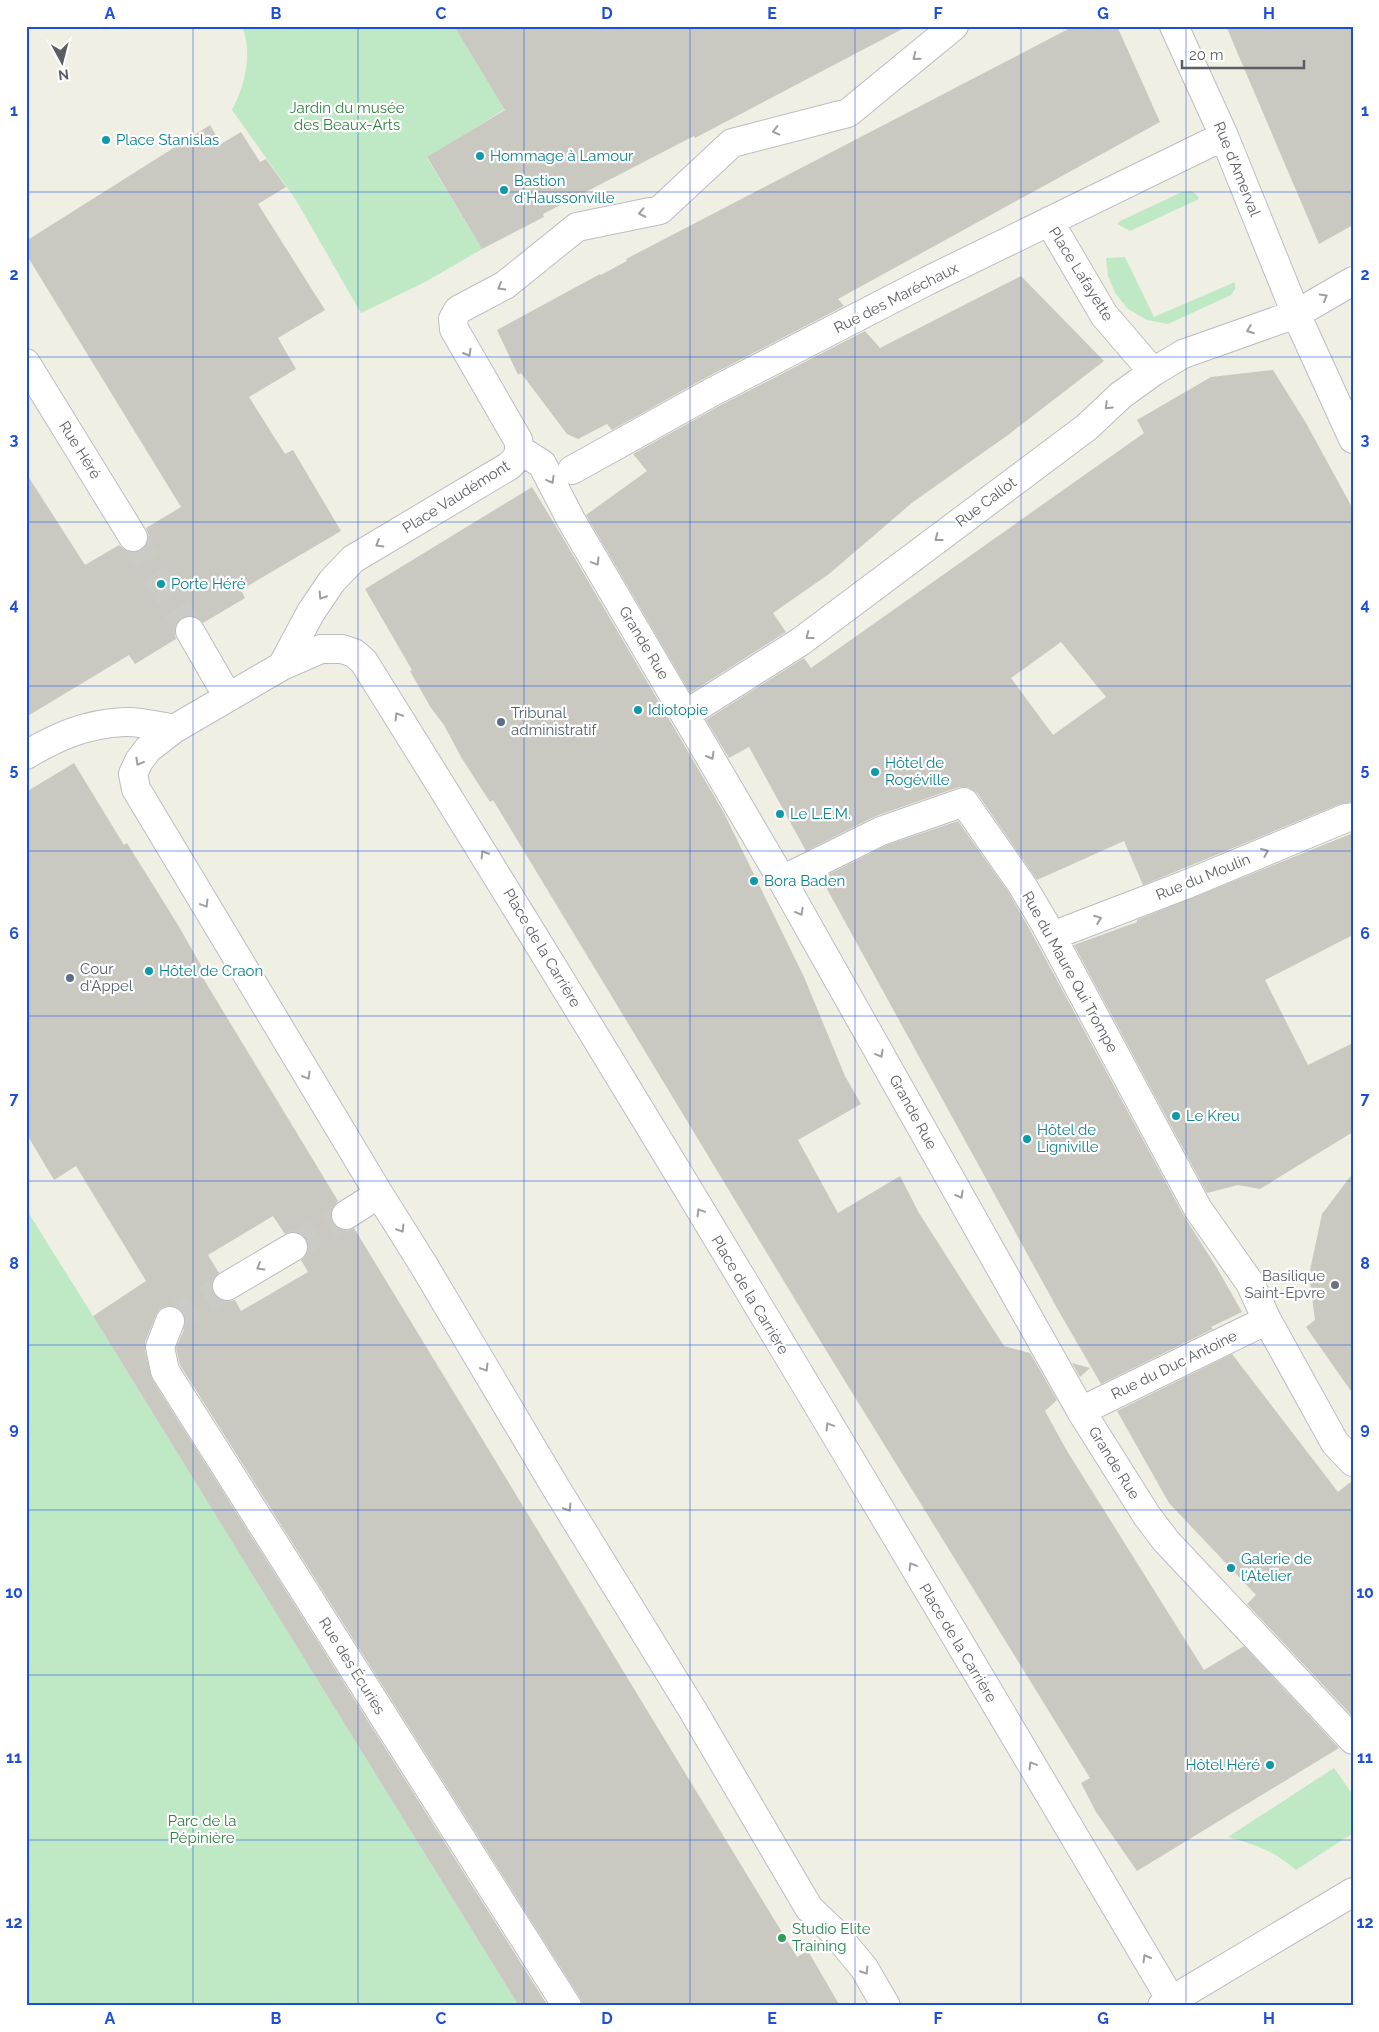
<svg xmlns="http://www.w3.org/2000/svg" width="1379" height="2032" viewBox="0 0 1379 2032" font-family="Raleway,sans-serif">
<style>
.green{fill:#bfe8c5}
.building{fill:#cac9c1;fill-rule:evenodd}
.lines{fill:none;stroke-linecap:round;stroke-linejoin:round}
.street-tunnel{stroke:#cacbc4;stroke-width:28;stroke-dasharray:28 14;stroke-linecap:butt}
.street-casing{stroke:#bbbdc3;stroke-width:30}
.street{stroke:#fff;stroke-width:28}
.oneway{stroke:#9d9ea3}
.grid{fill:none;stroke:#1d4ed8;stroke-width:1;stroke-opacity:0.55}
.culture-dot{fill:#0f9aa8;stroke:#fff;stroke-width:2}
.service-dot{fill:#5c6f8a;stroke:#fff;stroke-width:2}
.worship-dot{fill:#6b7280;stroke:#fff;stroke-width:2}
.leisure-dot{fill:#2e9e5b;stroke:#fff;stroke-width:2}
.labels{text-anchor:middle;stroke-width:4.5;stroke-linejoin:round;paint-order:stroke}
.park-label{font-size:15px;fill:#2f8240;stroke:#fff}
.culture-label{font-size:15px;fill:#0d838f;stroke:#fff;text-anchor:start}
.street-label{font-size:15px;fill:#5c5e65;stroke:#fff}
.service-label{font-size:15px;fill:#4e5e75;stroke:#fff;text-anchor:start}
.worship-label{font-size:15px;fill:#5b616d;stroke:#fff;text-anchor:end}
.leisure-label{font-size:15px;fill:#27864d;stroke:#fff;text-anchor:start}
.neatline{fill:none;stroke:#1d4ed8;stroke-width:2}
.grid-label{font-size:16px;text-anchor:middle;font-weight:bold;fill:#1d4ed8}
</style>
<rect width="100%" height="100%" fill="#efefe4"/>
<path class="green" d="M242,26H454L505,109L427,158L482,249L427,281L361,313L296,200L232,110C245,86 253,53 242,26Z
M1191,191L1196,194L1199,199L1130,231L1117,224L1120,221L1182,192Z
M1125,257L1154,317L1235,282V289L1231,295L1168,324L1147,320L1128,309L1115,293L1108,276L1106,258Z
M26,1209L93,1316L519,2006H26Z
M1334,1768L1353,1795V1833L1296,1870C1273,1850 1256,1845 1228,1837Z"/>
<path class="building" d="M454,26H908L695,138L694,136L543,214L544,217L482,249L427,157L505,110Z
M1074,26H1117L1160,122L838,299L844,306L707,377L612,430L607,424L578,439L567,434L521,373L518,375L497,330L600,274L601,275L627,261L626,259Z
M1226,26H1353V225L1319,244Z
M210,125L221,144L241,132L260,162L266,159L286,187L258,204L325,310L278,338L296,369L249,397L285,454L293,450L341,531L241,590L245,598L203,623L197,617L190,615L182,618L176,624L174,630L176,639L135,664L129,655L26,717V473L85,565L119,545L126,551L134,553L141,551L147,544L149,536L146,528L181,507L26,254V241Z
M1021,276L1104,361L1008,435L913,502L829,574L773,613L786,632L690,693L586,515L647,471L633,454L721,405L865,331L880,348Z
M1273,370L1306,423L1353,509V802L1340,804L1143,885L1124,841L1037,880L977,793L968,787H959L876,816L806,851L749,747L729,758L706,720L804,658L811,668L1144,433L1137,420L1211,377ZM1061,642L1106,697L1053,735L1011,678Z
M532,487L560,533L724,813L804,977L845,1076L861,1104L798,1140L838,1213L900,1176L919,1213L1004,1346L1030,1353L1057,1400L1045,1411L1067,1451L1204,1670L1244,1646L1339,1748L1137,1871L1096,1812L1081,1783L1090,1778L811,1326L493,800L490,802L461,757L444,725L431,708L410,671L412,670L365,589Z
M74,763L124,845L127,843L178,925L207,976L203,978L338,1201L332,1208L330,1216L333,1223L339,1229L347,1231L354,1228L797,1957L808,1951L840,2006H583L580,1998L180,1365L176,1348L185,1327V1318L182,1311L176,1307L167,1306L160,1309L156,1315L145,1342V1350L152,1379L548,2006H519L252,1574L93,1316L146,1281L76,1166L54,1180L26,1133V792ZM273,1216L285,1234L293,1231L300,1233L306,1239L309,1247L306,1255L301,1260L308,1272L241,1311L235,1300L227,1302L220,1300L214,1294L211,1286L213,1279L219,1273L208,1255Z
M958,821L1009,893L1030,930L1184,1216L1217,1268L1242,1312L1211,1327L1213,1329L1101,1384L1058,1310L821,878L887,845Z
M1353,833V935L1265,980L1308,1065L1353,1043V1132L1260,1189L1238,1185L1207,1193L1074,945L1137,922V920Z
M1353,1173V1394L1306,1327L1315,1320L1309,1275L1322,1214Z
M1232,1354L1338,1492L1353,1480V1717L1247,1604L1256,1595L1169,1503L1117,1411Z
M1072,1363L1090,1368L1080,1377Z"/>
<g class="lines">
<path class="street-tunnel" d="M133,537L190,631
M293,1247L346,1215
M170,1321L227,1286"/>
<defs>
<path id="street" d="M1174,26L1224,136L1296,314L1353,439
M1049,221L1104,315L1153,372
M26,363L133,537
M520,450L542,464L571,520L782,880L1081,1411L1147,1516L1166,1541L1353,1740
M572,470L714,391L927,281L1224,136
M190,631L228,697
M282,666L311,612L332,581L353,559L509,466C518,458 521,452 518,440L454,329L453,319L458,310L505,285L577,227L660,210L732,143L848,113L954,26
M686,714L800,642L1087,427L1121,395L1153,372L1183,354L1296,314L1353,281
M26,755C58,736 86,724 124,722C140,721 158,726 174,729
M782,880L881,831L964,802L1022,885L1044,922L1198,1209L1250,1283L1267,1320L1335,1443L1353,1462
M1052,936L1185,885L1346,818L1353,817
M346,1215L379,1194
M227,1286L293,1247
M170,1321L160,1347L165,1371L567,2006
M1081,1411L1267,1320
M886,2006L864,1968L835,1933L809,1908L692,1709L556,1488L423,1264L379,1194L136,789L133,774L139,761L148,749L174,729L282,666L321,649H342L354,653L364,662C640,1103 906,1551 1171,2000
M1162,2006L1353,1892"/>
</defs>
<use href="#street" class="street-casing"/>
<use href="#street" class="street"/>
</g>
<defs><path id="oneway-chevron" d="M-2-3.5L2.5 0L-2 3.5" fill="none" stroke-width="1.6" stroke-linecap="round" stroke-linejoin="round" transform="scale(1.25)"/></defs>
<g class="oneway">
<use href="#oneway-chevron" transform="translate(916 57) rotate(141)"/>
<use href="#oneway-chevron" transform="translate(776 131) rotate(166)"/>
<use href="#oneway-chevron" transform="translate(642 213) rotate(168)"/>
<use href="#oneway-chevron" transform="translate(501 287) rotate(150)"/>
<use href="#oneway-chevron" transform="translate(1324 297) rotate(-30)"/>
<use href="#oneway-chevron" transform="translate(1250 330) rotate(160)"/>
<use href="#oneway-chevron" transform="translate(468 353) rotate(60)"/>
<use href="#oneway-chevron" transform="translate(1108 406) rotate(136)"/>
<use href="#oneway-chevron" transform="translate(551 480) rotate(61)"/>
<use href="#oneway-chevron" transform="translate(938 538) rotate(143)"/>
<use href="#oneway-chevron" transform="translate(379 544) rotate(149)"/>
<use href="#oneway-chevron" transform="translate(596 562) rotate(59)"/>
<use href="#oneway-chevron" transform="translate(322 596) rotate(123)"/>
<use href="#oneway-chevron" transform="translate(809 636) rotate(143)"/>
<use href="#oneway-chevron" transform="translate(398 716) rotate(-122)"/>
<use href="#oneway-chevron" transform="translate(711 756) rotate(60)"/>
<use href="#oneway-chevron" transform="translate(139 762) rotate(119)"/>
<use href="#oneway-chevron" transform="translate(1265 852) rotate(-23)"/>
<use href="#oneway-chevron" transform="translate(484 854) rotate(-122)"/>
<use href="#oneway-chevron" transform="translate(205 904) rotate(59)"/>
<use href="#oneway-chevron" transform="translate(800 912) rotate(61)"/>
<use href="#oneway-chevron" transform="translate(1098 919) rotate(-21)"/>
<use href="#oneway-chevron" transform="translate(880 1054) rotate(61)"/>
<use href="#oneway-chevron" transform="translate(307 1076) rotate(59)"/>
<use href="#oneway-chevron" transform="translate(960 1195) rotate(61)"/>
<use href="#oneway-chevron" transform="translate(700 1212) rotate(-121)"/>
<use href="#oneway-chevron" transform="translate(401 1229) rotate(58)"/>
<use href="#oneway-chevron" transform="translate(260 1267) rotate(150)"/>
<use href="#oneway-chevron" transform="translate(485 1368) rotate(59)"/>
<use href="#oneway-chevron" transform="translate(829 1426) rotate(-121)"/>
<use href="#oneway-chevron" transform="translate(568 1508) rotate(58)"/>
<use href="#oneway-chevron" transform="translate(912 1566) rotate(-121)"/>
<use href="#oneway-chevron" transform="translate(1032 1765) rotate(-121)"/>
<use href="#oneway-chevron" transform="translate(1146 1958) rotate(-120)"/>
<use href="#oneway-chevron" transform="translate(865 1971) rotate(57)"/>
</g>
<path class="grid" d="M193,26V2006M358,26V2006M524,26V2006M690,26V2006M855,26V2006M1021,26V2006M1186,26V2006M26,192H1353M26,357H1353M26,522H1353M26,686H1353M26,851H1353M26,1016H1353M26,1181H1353M26,1345H1353M26,1510H1353M26,1675H1353M26,1840H1353"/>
<g class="culture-dot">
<circle cx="106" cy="140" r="5"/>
<circle cx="480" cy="156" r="5"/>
<circle cx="504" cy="190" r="5"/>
<circle cx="161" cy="584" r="5"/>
<circle cx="638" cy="710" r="5"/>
<circle cx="875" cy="772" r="5"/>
<circle cx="780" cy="814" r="5"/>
<circle cx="754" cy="881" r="5"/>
<circle cx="149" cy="971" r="5"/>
<circle cx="1176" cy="1116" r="5"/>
<circle cx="1027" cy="1139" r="5"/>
<circle cx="1231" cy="1568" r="5"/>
<circle cx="1270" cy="1765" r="5"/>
</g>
<g class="service-dot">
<circle cx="501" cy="722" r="5"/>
<circle cx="70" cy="978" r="5"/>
</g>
<circle class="worship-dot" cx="1335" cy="1285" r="5"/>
<circle class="leisure-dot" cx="782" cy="1938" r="5"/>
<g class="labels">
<g class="park-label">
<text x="347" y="113">Jardin du musée<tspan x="347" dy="17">des Beaux-Arts</tspan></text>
<text x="202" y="1826">Parc de la<tspan x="202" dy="17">Pépinière</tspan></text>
</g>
<g class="culture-label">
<text x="116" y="145">Place Stanislas</text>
<text x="490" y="161">Hommage à Lamour</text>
<text x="514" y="186">Bastion<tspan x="514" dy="17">d'Haussonville</tspan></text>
<text x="171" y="589">Porte Héré</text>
<text x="648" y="715">Idiotopie</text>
<text x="885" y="768">Hôtel de<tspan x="885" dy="17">Rogéville</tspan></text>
<text x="790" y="819">Le L.E.M.</text>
<text x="764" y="886">Bora Baden</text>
<text x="159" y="976">Hôtel de Craon</text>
<text x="1186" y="1121">Le Kreu</text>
<text x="1037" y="1135">Hôtel de<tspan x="1037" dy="17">Ligniville</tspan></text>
<text x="1241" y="1564">Galerie de<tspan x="1241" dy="17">l'Atelier</tspan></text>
<text x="1260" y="1770" text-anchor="end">Hôtel Héré</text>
</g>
<g class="street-label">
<text transform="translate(1237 169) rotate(68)" y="5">Rue d'Amerval</text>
<text transform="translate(1081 274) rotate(58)" y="5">Place Lafayette</text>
<text transform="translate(896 298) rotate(-27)" y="5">Rue des Maréchaux</text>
<text transform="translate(80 450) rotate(58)" y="5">Rue Héré</text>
<text transform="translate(456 497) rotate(-32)" y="5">Place Vaudémont</text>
<text transform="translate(986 502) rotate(-37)" y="5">Rue Callot</text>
<text transform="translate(644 643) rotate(59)" y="5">Grande Rue</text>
<text transform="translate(1203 877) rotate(-22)" y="5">Rue du Moulin</text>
<text transform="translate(542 948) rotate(59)" y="5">Place de la Carrière</text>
<text transform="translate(1070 972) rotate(61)" y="5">Rue du Maure Qui Trompe</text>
<text transform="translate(913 1112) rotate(61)" y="5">Grande Rue</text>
<text transform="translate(750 1295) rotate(59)" y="5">Place de la Carrière</text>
<text transform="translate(1174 1365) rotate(-26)" y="5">Rue du Duc Antoine</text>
<text transform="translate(1114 1463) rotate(58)" y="5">Grande Rue</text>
<text transform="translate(958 1643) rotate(59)" y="5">Place de la Carrière</text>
<text transform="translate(352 1666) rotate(58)" y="5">Rue des Écuries</text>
</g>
<g class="service-label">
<text x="511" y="718">Tribunal<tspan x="511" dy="17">administratif</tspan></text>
<text x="80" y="974">Cour<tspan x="80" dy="17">d'Appel</tspan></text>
</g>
<g class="worship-label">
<text x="1325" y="1281">Basilique<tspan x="1325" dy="17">Saint-Epvre</tspan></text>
</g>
<g class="leisure-label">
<text x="792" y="1934">Studio Elite<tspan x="792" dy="17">Training</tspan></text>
</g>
</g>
<rect width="1379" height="2032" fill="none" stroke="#ffffff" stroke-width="55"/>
<g transform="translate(62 62) rotate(173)" stroke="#ffffff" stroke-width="4" paint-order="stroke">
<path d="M0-4L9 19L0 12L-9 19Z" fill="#5c5e65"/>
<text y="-8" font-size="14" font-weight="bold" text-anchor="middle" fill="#5c5e65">N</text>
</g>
<path d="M1182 60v8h122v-8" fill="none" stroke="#5c5e65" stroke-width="2.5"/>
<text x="1189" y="60" font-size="15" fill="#5c5e65" stroke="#ffffff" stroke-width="4" paint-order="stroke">20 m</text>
<rect x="28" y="28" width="1324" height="1976" class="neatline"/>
<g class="grid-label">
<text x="110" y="19">A</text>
<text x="276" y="19">B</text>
<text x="441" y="19">C</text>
<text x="607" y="19">D</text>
<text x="772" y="19">E</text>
<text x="938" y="19">F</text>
<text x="1103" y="19">G</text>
<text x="1269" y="19">H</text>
<text x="14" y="116">1</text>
<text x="1365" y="116">1</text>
<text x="14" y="280">2</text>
<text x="1365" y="280">2</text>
<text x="14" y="445">3</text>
<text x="1365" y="445">3</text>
<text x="14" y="610">4</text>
<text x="1365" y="610">4</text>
<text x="14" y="775">5</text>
<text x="1365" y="775">5</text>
<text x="14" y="939">6</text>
<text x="1365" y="939">6</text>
<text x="14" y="1104">7</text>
<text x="1365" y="1104">7</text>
<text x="14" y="1269">8</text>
<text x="1365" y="1269">8</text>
<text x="14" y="1434">9</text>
<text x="1365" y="1434">9</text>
<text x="14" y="1598">10</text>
<text x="1365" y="1598">10</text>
<text x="14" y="1763">11</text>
<text x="1365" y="1763">11</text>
<text x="14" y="1928">12</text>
<text x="1365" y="1928">12</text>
<text x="110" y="2024">A</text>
<text x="276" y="2024">B</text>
<text x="441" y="2024">C</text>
<text x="607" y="2024">D</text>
<text x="772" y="2024">E</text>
<text x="938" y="2024">F</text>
<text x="1103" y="2024">G</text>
<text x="1269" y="2024">H</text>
</g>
</svg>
